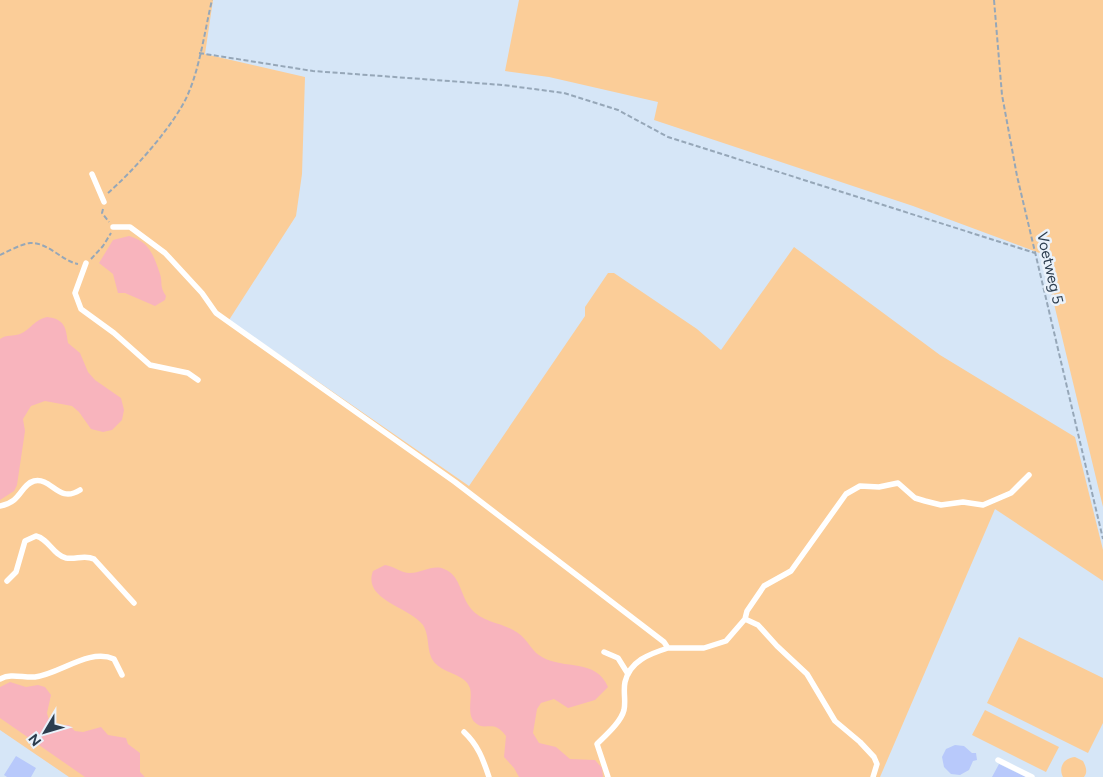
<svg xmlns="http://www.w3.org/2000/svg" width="1103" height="777" viewBox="0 0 1103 777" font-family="Figtree,sans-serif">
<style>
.green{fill:#fbcd98}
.water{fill:#f8b4bd}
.building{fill:#b8c9fb}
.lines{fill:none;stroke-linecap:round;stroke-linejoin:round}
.path{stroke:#96a7b8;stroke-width:2;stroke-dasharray:5 2.5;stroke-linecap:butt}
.service{stroke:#fff;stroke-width:5.5}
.labels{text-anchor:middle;stroke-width:5;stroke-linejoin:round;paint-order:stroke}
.street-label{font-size:15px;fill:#2c3d4e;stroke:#eaf2fb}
</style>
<rect width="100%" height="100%" fill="#d6e6f7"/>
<path class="green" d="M0,0H213L205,54L305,77L302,174L296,216L229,320L469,486L585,316V307L608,273H614L697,329L721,350L794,247L940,355L1075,437L1103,550V581L995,509L880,777H69L0,730Z
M519,0H1103V507L1042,254L913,206L654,120L658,102L549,77L505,71Z
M1019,637L1103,678V723L1088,753L987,703Z
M985,710L1059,747L1046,772L972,735Z
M1075,757L1083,761C1086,767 1088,772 1084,777H1063C1058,767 1064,758 1075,757Z"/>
<path class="water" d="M129,236C149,241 154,256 160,274C163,283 159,286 166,296L165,300L155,306L125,293H118L113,274L99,263L113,240Z
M47,317C65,319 66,328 68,343L80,353L88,372L95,380L121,398L124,410L122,420L112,430L103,432L91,429L79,412L72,406L45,401L31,406L23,419L25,431L17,485L14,491L0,500V339C7,334 12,337 20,334C30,330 35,319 47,317Z
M385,565C394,566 401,573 410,573C421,573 434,564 444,569C460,575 460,593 469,606C480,623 503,622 518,633C528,640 532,652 542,657C564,670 596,658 608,687L595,700L568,708L554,699L541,703L537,709L533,733L539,743L556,747L570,759L595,760L602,768L603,777H519L514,768L504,757L506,736C494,719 486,731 477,724C465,716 473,699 470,688C465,674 446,674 436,664C425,653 431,638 423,625C410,607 362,600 373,571Z
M10,682L26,687L38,685L45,687L51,695L47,713L49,720L55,725H69L75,731L83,732L101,727L108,735L126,738L128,744L140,753V772L145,777H85L0,718V687Z"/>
<path class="building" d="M955,745L964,746L972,753H976L977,760L973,761L969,770L960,775L951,774L944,767L942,757L946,749Z
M16,756L36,768L31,777H7L4,775Z
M999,764L1026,777H992Z"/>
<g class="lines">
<path class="path" d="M994,0L1002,95L1017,176L1103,539
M199,53L313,71L503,85L564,93L618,110L668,137L1035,253
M108,193C133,171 165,135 182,106C199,77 204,33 212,0
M103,209L102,213L109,222
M0,255C9,251 21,244 30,243C48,242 62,261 78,264
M91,259L103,246L111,233"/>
<path class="service" d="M92,174L104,202
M113,227H130L165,253L202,293L216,313L455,482L664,642L668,648C649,654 630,661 625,682C623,691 626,701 624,710C621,722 606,735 597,744L608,777
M86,263L75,293L81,309L114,333L150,365L188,373L198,380
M0,506C22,502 20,485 34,481C52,477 58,504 80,490
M7,581L16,572L25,541L36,536C49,539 53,555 66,558C76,560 84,554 94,559L134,603
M745,619L758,625L777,646L807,674L835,721L860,742L874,757L877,764L873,777
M668,648H704L726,641L745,619L747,611L764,586L791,571L846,494L860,486L879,487L898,483L915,498L925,501L941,505L963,502L983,505L1011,493L1029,475
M604,652L618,658L628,674
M0,679C11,673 23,678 35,677C60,674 89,648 114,659L122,675
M464,732C478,745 483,759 489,777
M998,760L1032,777"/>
</g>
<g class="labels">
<g class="street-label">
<text transform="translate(1050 268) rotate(77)" y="5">Voetweg 5</text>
</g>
</g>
<g transform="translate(45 732) rotate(232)" stroke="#eaf2fb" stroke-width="4" paint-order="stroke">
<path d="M0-4L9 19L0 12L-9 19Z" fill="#2c3d4e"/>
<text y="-8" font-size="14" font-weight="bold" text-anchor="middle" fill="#2c3d4e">N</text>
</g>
</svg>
